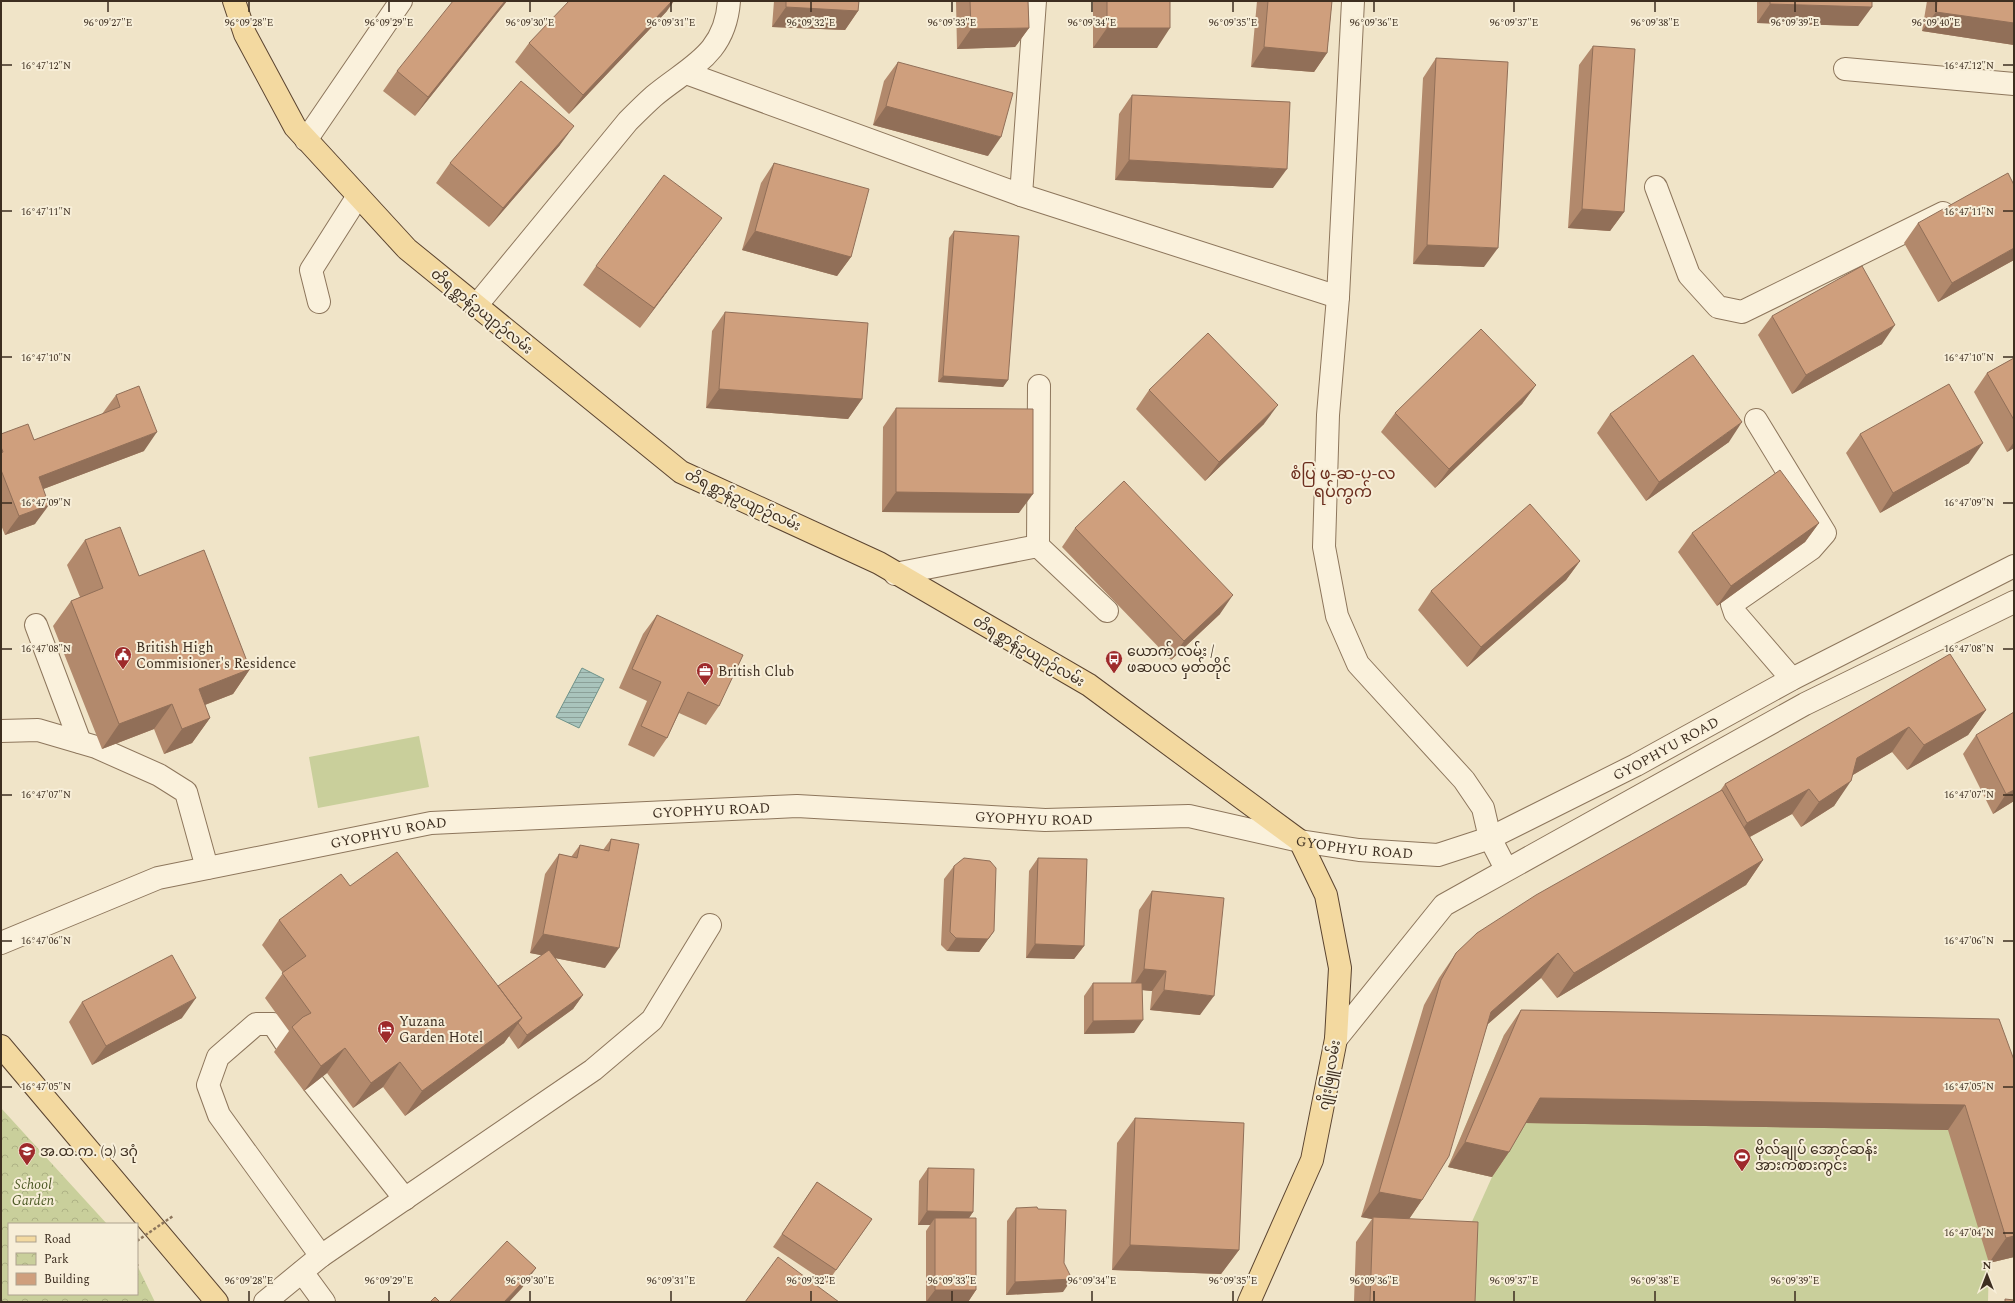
<svg xmlns="http://www.w3.org/2000/svg" width="2015" height="1303" viewBox="0 0 2015 1303" font-family="Spectral,'Noto Sans Myanmar',serif">
<style>
.green{fill:#c9cf9b}
.park{fill:url(#park-crowns)}
.water{fill:url(#water-rules);stroke:#6f938a}
.lines{fill:none;stroke-linecap:round;stroke-linejoin:round}
.minor-casing{stroke:#8d765c;stroke-width:24}
.major-casing{stroke:#5b4430;stroke-width:24}
.path{stroke:#8d765c;stroke-width:2.5;stroke-dasharray:3 2;stroke-linecap:butt}
.minor{stroke:#faf1dc;stroke-width:22}
.major{stroke:#f3d9a0;stroke-width:22}
.path-bridge{stroke:#8d765c;stroke-width:2.5;stroke-dasharray:3 2;stroke-linecap:butt}
.wall{fill:#b2896c}
.shaded-wall{fill:#916f58}
.building{fill:#cf9f7d;stroke:#916f58}
.ticks{fill:none;stroke:#3d2e20;stroke-width:1.5}
.labels{text-anchor:middle;stroke-width:4;stroke-linejoin:round;paint-order:stroke}
.street-label{font-size:14px;fill:#3d2e20;stroke:#f7eed8}
.poi-label{font-size:14px;fill:#3d2e20;stroke:#f7eed8;text-anchor:start}
.park-label{font-size:14px;font-style:italic;fill:#4d5a26;stroke:#f7eed8}
.quarter-label{font-size:16px;fill:#6b2e1e;stroke:#f7eed8}
.ticks-label{font-size:10px;text-anchor:middle;fill:#3d2e20;stroke:#f7eed8;stroke-width:4;stroke-linejoin:round;paint-order:stroke}
</style>
<defs>
<pattern id="park-crowns" width="20" height="18" patternUnits="userSpaceOnUse"><rect width="20" height="18" fill="#c9cf9b"/><path d="M2 6a3 3 0 1 1 6 0M12 15a3 3 0 1 1 6 0" fill="none" stroke="#aeb285"/></pattern>
<pattern id="water-rules" width="6" height="5" patternUnits="userSpaceOnUse"><rect width="6" height="5" fill="#a9c4bc"/><path d="M0 2.5h6" fill="none" stroke="#8ba098"/></pattern>
</defs>
<rect width="100%" height="100%" fill="#f0e4c8"/>
<path class="green" d="M419,736L429,787L318,808L309,757Z
M1504,1035L1982,1044L2014,1257L1989,1263L1988,1302H1354L1461,1246L1492,1177L1448,1167Z"/>
<path class="park" d="M1,1108L107,1224H9V1294H137V1265L155,1302H1Z"/>
<path class="water" d="M582,668L604,679L579,728L556,717Z"/>
<g class="lines">
<defs>
<g id="minor">
<path d="M1353,1L1338,297L1328,415L1324,547L1337,616L1358,664L1464,780L1483,808L1490,838L1506,869"/>
<path d="M1845,69L2014,84"/>
<path d="M686,73L1021,195L1338,297"/>
<path d="M306,140L401,1"/>
<path d="M1656,187L1689,275L1718,307L1742,312L1943,213"/>
<path d="M1021,195L1035,1"/>
<path d="M319,302L311,270L358,196"/>
<path d="M476,306L628,121C636,113 645,104 654,96C690,66 725,55 729,1"/>
<path d="M1756,420L1825,533L1811,549L1732,604L1735,613L1792,679"/>
<path d="M1038,546L1039,386"/>
<path d="M895,574L1038,546L1107,611"/>
<path d="M36,625L80,742"/>
<path d="M1,731L38,730L96,747L159,775L186,792L207,868"/>
<path id="s1" d="M1,943L158,878L431,823L797,806L1045,820L1189,816L1300,841L1359,850L1438,855L1490,838L1636,765L1792,679L2014,566"/>
<path d="M1336,1039L1444,905L1805,704L2014,602"/>
<path d="M285,1042L273,1024H256L218,1057L208,1085L219,1115L321,1256"/>
<path d="M313,1083L405,1199"/>
<path d="M302,1272L324,1302"/>
<path d="M265,1302L321,1256L593,1070L652,1020L710,925"/>
</g>
<path id="major" d="M234,1L245,34L295,127L407,249L681,472L879,563L1089,685L1300,841L1326,895L1340,968L1336,1039L1312,1160L1249,1302
M1,1046L217,1302"/>
</defs>
<use href="#minor" class="minor-casing"/>
<use href="#major" class="major-casing"/>
<path class="path" d="M137,1265L138,1266"/>
<use href="#minor" class="minor"/>
<use href="#major" class="major"/>
<path class="path-bridge" d="M137,1241L173,1216"/>
</g>
<path class="wall" d="M507,1L415,116L383,91L397,71Z
M774,1H859L858,11L845,30L772,27Z
M956,1H1028L1029,28L1015,47L957,49Z
M1093,1H1170L1157,48H1093Z
M1257,1H1332L1327,53L1314,72L1251,67Z
M1757,1H1872L1858,26L1757,23Z
M1927,1H2014V45L1922,31Z
M667,11L569,114L515,62L529,43Z
M1593,46L1624,212L1610,231L1568,228L1579,65Z
M1436,58L1484,267L1413,264L1423,78Z
M898,62L988,156L873,125L884,81Z
M1132,95L1273,188L1115,180L1119,114Z
M560,145L489,227L436,183L450,163Z
M774,163L851,257L837,276L742,250L761,183Z
M1918,223L2014,260L1938,302L1904,243Z
M954,231L1008,380L1003,387L938,382L949,238Z
M708,237L640,328L583,285L596,266Z
M725,312L862,399L848,419L706,408L712,331Z
M1772,316L1882,344L1792,394L1758,335Z
M2014,358V448L2007,452L1974,392L1987,373Z
M1536,385L1522,404L1435,488L1381,432L1395,413Z
M1149,390L1264,424L1205,481L1136,409Z
M116,395L144,451L43,489L35,524L5,535L1,525V434L34,440L102,414Z
M896,408L1019,513L882,512L883,427Z
M1610,414L1729,442L1646,501L1597,433Z
M1860,434L1969,463L1880,513L1846,453Z
M1819,523L1805,542L1717,606L1678,552L1692,533Z
M1075,528L1220,614L1171,660L1062,547Z
M85,540L139,576L250,669L233,694L205,705L210,718L192,743L164,754L154,729L102,749L53,626L71,601L80,597L67,565Z
M1580,561L1566,580L1467,667L1418,610L1431,591Z
M657,615L719,706L706,725L679,713L667,738L654,757L628,745L647,701L619,688L643,634Z
M1950,654L1986,710L1968,735L1907,770L1892,752L1853,775L1834,806L1801,827L1792,814L1750,837L1763,860L1746,885L1557,998L1541,978L1488,1024L1422,1200L1409,1219L1475,1302H1354L1356,1242L1372,1219L1361,1217L1424,1005L1439,978L1456,953L1720,791L1725,784Z
M2014,712V801L1993,814L1963,754L1976,735Z
M611,839L605,968L555,958L583,995L573,1009L518,1049L509,1036L504,1043L405,1116L383,1087L353,1108L327,1073L304,1091L274,1052L289,1031L265,998L283,973L262,945L279,920L350,886L498,986L542,955L530,953L545,874L559,854L571,857L580,845L603,850Z
M1038,858L1084,946L1074,959L1026,958L1029,871Z
M954,866L994,931L979,952L947,951L941,945L944,879Z
M1152,891L1200,1015L1150,1010L1152,991L1142,990L1134,1033L1084,1034V996L1093,983H1131L1139,910Z
M82,1002L182,1018L92,1065L69,1022Z
M1521,1010L2014,1060V1257L1989,1263L1948,1130L1526,1123L1509,1152L1492,1177L1448,1167L1504,1035Z
M1135,1118L1239,1250L1221,1274L1112,1270L1117,1143Z
M928,1168L973,1212L969,1218L976,1290L968,1302H926V1231L930,1225H918L919,1181Z
M817,1182L872,1219L827,1283L773,1247Z
M1016,1208L1064,1263L1063,1292L1006,1295L1007,1221Z"/>
<path class="shaded-wall" d="M505,1H507L415,116L428,97Z
M672,1H674L667,11L569,114L583,95Z
M1770,4L1872,7L1858,26L1757,23Z
M786,7L858,11L845,30L772,27Z
M1936,12L2014,23V45L1922,31Z
M1029,28L1015,47L957,49L971,29Z
M1107,28H1170L1157,48H1093Z
M1264,47L1327,53L1314,72L1251,67Z
M886,106L1001,137L988,156L873,125Z
M574,126L560,145L489,227L503,208Z
M1129,160L1287,169L1273,188L1115,180Z
M1582,209L1624,212L1610,231L1568,228Z
M722,218L708,237L640,328L654,308Z
M755,231L851,257L837,276L742,250Z
M1427,245L1498,248L1484,267L1413,264Z
M2014,248V260L1938,302L1952,283Z
M1895,325L1882,344L1792,394L1806,375Z
M943,376L1008,380L1003,387L938,382Z
M1536,385L1522,404L1435,488L1449,469Z
M719,389L862,399L848,419L706,408Z
M1278,405L1264,424L1205,481L1219,462Z
M1742,422L1729,442L1646,501L1659,482Z
M157,432L144,451L25,496L39,477Z
M2014,442V448L2007,452Z
M1983,443L1969,463L1880,513L1893,493Z
M896,492L1033,494L1019,513L882,512Z
M49,505L35,524L5,535L19,516Z
M1819,523L1805,542L1717,606L1731,586Z
M1580,561L1566,580L1467,667L1481,647Z
M1233,595L1220,614L1171,660L1184,641Z
M250,669L233,694L181,714L199,689Z
M172,704L154,729L102,749L119,724Z
M1986,710L1968,735L1907,770L1924,745Z
M210,718L192,743L164,754L182,729Z
M1909,727L1892,752L1839,783L1857,758Z
M1851,781L1834,806L1801,827L1819,802Z
M1809,789L1792,814L1729,848L1747,823Z
M2014,790V801L1993,814L2006,794Z
M1763,860L1746,885L1557,998L1574,973Z
M994,931L979,952L947,951L956,938Z
M543,934L619,948L605,968L530,953Z
M1035,944L1084,946L1074,959L1026,958Z
M1558,953L1541,978L1474,1036L1491,1012Z
M1144,969L1166,971L1152,991L1131,989Z
M1164,990L1214,996L1200,1015L1150,1010Z
M583,995L573,1009L518,1049L527,1035Z
M196,998L182,1018L92,1065L106,1046Z
M522,1018L504,1043L405,1116L422,1091Z
M1143,1020L1134,1033L1084,1034L1093,1021Z
M345,1048L327,1073L304,1091L321,1066Z
M400,1062L383,1087L353,1108L371,1083Z
M1540,1098L1965,1105L1948,1130L1522,1123Z
M1465,1142L1509,1152L1492,1177L1448,1167Z
M1379,1192L1422,1200L1405,1225L1373,1217L1372,1219L1361,1217Z
M927,1211L973,1212L964,1225L935,1218L930,1225H918Z
M2014,1236V1257L1989,1263L2006,1238Z
M1130,1245L1239,1250L1221,1274L1112,1270Z
M536,1268L522,1288L509,1302H504Z
M1072,1279L1063,1292L1006,1295L1015,1282Z
M935,1290H976L968,1302H926Z"/>
<path class="building" d="M453,1H505L428,97L397,71Z
M569,1H672L583,95L529,43Z
M786,1H859L858,11L786,7Z
M970,1H1028L1029,28L971,29Z
M1107,1H1170V28H1107Z
M1268,1H1332L1327,53L1264,47Z
M1770,1H1872V7L1770,4Z
M1937,1H2014V23L1936,12Z
M1593,46L1635,49L1624,212L1582,209Z
M1436,58L1508,62L1498,248L1427,245Z
M898,62L1013,93L1001,137L886,106Z
M521,81L574,126L503,208L450,163Z
M1132,95L1290,102L1287,169L1129,160Z
M774,163L869,189L851,257L755,231Z
M2008,173L2014,185V248L1952,283L1918,223Z
M664,175L722,218L654,308L596,266Z
M954,231L1019,236L1008,380L943,376Z
M1862,266L1895,325L1806,375L1772,316Z
M725,312L868,323L862,399L719,389Z
M1481,329L1536,385L1449,469L1395,413Z
M1208,333L1278,405L1219,462L1149,390Z
M1693,355L1742,422L1659,482L1610,414Z
M2014,358V420L1987,373Z
M1949,384L1983,443L1893,493L1860,434Z
M139,386L157,432L39,477L49,505L19,516L1,470V453L3,452L1,447V434L28,424L34,440L120,407L116,395Z
M896,408L1033,409V494L896,492Z
M1780,470L1819,523L1731,586L1692,533Z
M1124,481L1233,595L1184,641L1075,528Z
M1530,504L1580,561L1481,647L1431,591Z
M120,527L139,576L204,550L250,669L199,689L210,718L182,729L172,704L119,724L71,601L103,588L85,540Z
M657,615L743,655L719,706L688,692L667,738L641,726L661,682L632,669Z
M1950,654L1986,710L1924,745L1909,727L1857,758L1851,781L1819,802L1809,789L1747,823L1725,784Z
M2014,712V790L2006,794L1976,735Z
M1722,790L1763,860L1574,973L1558,953L1491,1012L1449,1156L1422,1200L1379,1192L1441,980L1456,953L1477,933L1536,895Z
M611,839L639,844L619,948L543,934L559,854L577,858L580,845L609,851Z
M397,852L522,1018L422,1091L400,1062L371,1083L345,1048L321,1066L292,1027L303,1017L311,1013L282,973L306,956L279,920L341,874L350,886Z
M964,858L990,861L996,868L994,931L988,939L956,938L950,932L954,866Z
M1038,858L1087,859L1084,946L1035,944Z
M1152,891L1224,898L1214,996L1164,990L1166,971L1144,969Z
M549,950L583,995L527,1035L518,1023L522,1018L498,986Z
M172,955L196,998L106,1046L82,1002Z
M1093,983H1142L1143,1020L1093,1021Z
M1521,1010L1999,1019L2014,1060V1236L2006,1238L1965,1105L1540,1098L1509,1152L1465,1142Z
M1135,1118L1244,1123L1239,1250L1130,1245Z
M928,1168L974,1169L973,1212L927,1211Z
M817,1182L872,1219L836,1270L782,1234Z
M1037,1207L1038,1209L1066,1210L1064,1263L1072,1279L1015,1282L1016,1208Z
M1373,1217L1478,1222L1475,1302H1370Z
M935,1218H976V1290H935Z
M507,1241L536,1268L504,1302H449Z
M778,1257L839,1302H745Z
M435,1297L440,1302H430Z
M2005,1299L2014,1300V1302H2005Z"/>
<path class="ticks" d="M108,2V12M249,2V12M389,2V12M530,2V12M671,2V12M811,2V12M952,2V12M1092,2V12M1233,2V12M1374,2V12M1514,2V12M1655,2V12M1795,2V12M1936,2V12M2,65H12M2003,65H2013M2,211H12M2003,211H2013M2,357H12M2003,357H2013M2,503H12M2003,503H2013M2,649H12M2003,649H2013M2,795H12M2003,795H2013M2,941H12M2003,941H2013M2,1087H12M2003,1087H2013M2003,1233H2013M249,1291V1301M389,1291V1301M530,1291V1301M671,1291V1301M811,1291V1301M952,1291V1301M1092,1291V1301M1233,1291V1301M1374,1291V1301M1514,1291V1301M1655,1291V1301M1795,1291V1301"/>
<defs>
<symbol id="civic-pin" viewBox="-11 -11 22 30"><path d="M0 17L-7.5 6A9.5 9.5 0 1 1 7.5 6Z" fill="#9e2a2b" stroke="#f7eed8"/><path d="M-.6-6.5H3V-4.5H.6V-3L4-1V1h2V6H-6V1h2V-1L-.6-3ZM-1.2 2.5V6h2.4V2.5Z" fill="#fff"/></symbol>
<symbol id="bus-pin" viewBox="-11 -11 22 30"><path d="M0 17L-7.5 6A9.5 9.5 0 1 1 7.5 6Z" fill="#9e2a2b" stroke="#f7eed8"/><path d="M-5-6H5V4H4V6H2V4H-2V6H-4V4H-5ZM-3.5-4V0h7V-4ZM-3.5 1.2v1.5H-2V1.2ZM2 1.2v1.5H3.5V1.2Z" fill="#fff"/></symbol>
<symbol id="office-pin" viewBox="-11 -11 22 30"><path d="M0 17L-7.5 6A9.5 9.5 0 1 1 7.5 6Z" fill="#9e2a2b" stroke="#f7eed8"/><path d="M-6-3h4V-5.5h4V-3h4V5H-6ZM-1-4.5V-3h2v-1.5ZM-6 0V1H6V0Z" fill="#fff"/></symbol>
<symbol id="hotel-pin" viewBox="-11 -11 22 30"><path d="M0 17L-7.5 6A9.5 9.5 0 1 1 7.5 6Z" fill="#9e2a2b" stroke="#f7eed8"/><path d="M-6-4.5h1.5V1H6V5H4.5V3h-9V5H-6ZM-4 0a1.8 1.8 0 1 1 3.6 0ZM.5 0V-2.5h3Q6-2.5 6 0Z" fill="#fff"/></symbol>
<symbol id="school-pin" viewBox="-11 -11 22 30"><path d="M0 17L-7.5 6A9.5 9.5 0 1 1 7.5 6Z" fill="#9e2a2b" stroke="#f7eed8"/><path d="M0-5L7-2L0 1L-7-2ZM-4 1L0 2.5L4 1V4Q0 6-4 4Z" fill="#fff"/></symbol>
<symbol id="stadium-pin" viewBox="-11 -11 22 30"><path d="M0 17L-7.5 6A9.5 9.5 0 1 1 7.5 6Z" fill="#9e2a2b" stroke="#f7eed8"/><path d="M0-5a6.5 5 0 1 0 0 10a6.5 5 0 1 0 0-10ZM-3.5-1.8h7v3.6h-7Z" fill="#fff"/></symbol>
</defs>
<g fill-rule="evenodd">
<use href="#civic-pin" x="113" y="645" width="20" height="27"/>
<use href="#bus-pin" x="1104" y="649" width="20" height="27"/>
<use href="#office-pin" x="695" y="661" width="20" height="27"/>
<use href="#hotel-pin" x="376" y="1019" width="20" height="27"/>
<use href="#school-pin" x="17" y="1141" width="20" height="27"/>
<use href="#stadium-pin" x="1732" y="1147" width="20" height="27"/>
</g>
<g class="labels">
<g class="street-label">
<text transform="translate(482 311) rotate(39)" y="5">တိရစ္ဆာန်ဥယျာဉ်လမ်း</text>
<text transform="translate(743 500) rotate(25)" y="5">တိရစ္ဆာန်ဥယျာဉ်လမ်း</text>
<text transform="translate(1029 651) rotate(30)" y="5">တိရစ္ဆာန်ဥယျာဉ်လမ်း</text>
<text dy="5" stroke="none"><textPath href="#s1" startOffset="1712">GYOPHYU ROAD</textPath></text>
<text dy="5" stroke="none"><textPath href="#s1" startOffset="729">GYOPHYU ROAD</textPath></text>
<text dy="5" stroke="none"><textPath href="#s1" startOffset="1052">GYOPHYU ROAD</textPath></text>
<text dy="5" stroke="none"><textPath href="#s1" startOffset="405">GYOPHYU ROAD</textPath></text>
<text dy="5" stroke="none"><textPath href="#s1" startOffset="1376">GYOPHYU ROAD</textPath></text>
<text transform="translate(1329 1075) rotate(-80)" y="5">ဂျိုးဖြူလမ်း</text>
</g>
<g class="poi-label">
<text x="136" y="652">British High<tspan x="136" dy="16">Commisioner's Residence</tspan></text>
<text x="1127" y="656">ယောက် လမ်း /<tspan x="1127" dy="16">ဖဆပလ မှတ်တိုင်</tspan></text>
<text x="718" y="676">British Club</text>
<text x="399" y="1026">Yuzana<tspan x="399" dy="16">Garden Hotel</tspan></text>
<text x="1755" y="1154">ဗိုလ်ချုပ် အောင်ဆန်း<tspan x="1755" dy="16">အားကစားကွင်း</tspan></text>
<text x="40" y="1156">အ.ထ.က. (၁) ဒဂုံ</text>
</g>
<g class="park-label">
<text x="33" y="1189">School<tspan x="33" dy="16">Garden</tspan></text>
</g>
<g class="quarter-label">
<text x="1343" y="479">စံပြ ဖ-ဆ-ပ-လ<tspan x="1343" dy="18">ရပ်ကွက်</tspan></text>
</g>
</g>
<g class="ticks-label">
<text x="108" y="26">96°09'27"E</text>
<text x="249" y="26">96°09'28"E</text>
<text x="389" y="26">96°09'29"E</text>
<text x="530" y="26">96°09'30"E</text>
<text x="671" y="26">96°09'31"E</text>
<text x="811" y="26">96°09'32"E</text>
<text x="952" y="26">96°09'33"E</text>
<text x="1092" y="26">96°09'34"E</text>
<text x="1233" y="26">96°09'35"E</text>
<text x="1374" y="26">96°09'36"E</text>
<text x="1514" y="26">96°09'37"E</text>
<text x="1655" y="26">96°09'38"E</text>
<text x="1795" y="26">96°09'39"E</text>
<text x="1936" y="26">96°09'40"E</text>
<text x="46" y="69">16°47'12"N</text>
<text x="1969" y="69">16°47'12"N</text>
<text x="46" y="215">16°47'11"N</text>
<text x="1969" y="215">16°47'11"N</text>
<text x="46" y="361">16°47'10"N</text>
<text x="1969" y="361">16°47'10"N</text>
<text x="46" y="506">16°47'09"N</text>
<text x="1969" y="506">16°47'09"N</text>
<text x="46" y="652">16°47'08"N</text>
<text x="1969" y="652">16°47'08"N</text>
<text x="46" y="798">16°47'07"N</text>
<text x="1969" y="798">16°47'07"N</text>
<text x="46" y="944">16°47'06"N</text>
<text x="1969" y="944">16°47'06"N</text>
<text x="46" y="1090">16°47'05"N</text>
<text x="1969" y="1090">16°47'05"N</text>
<text x="1969" y="1236">16°47'04"N</text>
<text x="249" y="1284">96°09'28"E</text>
<text x="389" y="1284">96°09'29"E</text>
<text x="530" y="1284">96°09'30"E</text>
<text x="671" y="1284">96°09'31"E</text>
<text x="811" y="1284">96°09'32"E</text>
<text x="952" y="1284">96°09'33"E</text>
<text x="1092" y="1284">96°09'34"E</text>
<text x="1233" y="1284">96°09'35"E</text>
<text x="1374" y="1284">96°09'36"E</text>
<text x="1514" y="1284">96°09'37"E</text>
<text x="1655" y="1284">96°09'38"E</text>
<text x="1795" y="1284">96°09'39"E</text>
</g>
<rect width="2015" height="1303" fill="none" stroke="#3d2e20" stroke-width="4"/>
<rect x="8" y="1223" width="130" height="72" fill="#f7eed8" stroke="#ada18e"/>
<rect x="16" y="1236" width="20" height="6" fill="#f3d9a0" stroke="#ada18e"/>
<text x="44" y="1243" font-size="12" fill="#3d2e20">Road</text>
<rect x="16" y="1253" width="20" height="12" fill="url(#park-crowns)" stroke="#ada18e"/>
<text x="44" y="1263" font-size="12" fill="#3d2e20">Park</text>
<rect x="16" y="1273" width="20" height="12" fill="#cf9f7d" stroke="#ada18e"/>
<text x="44" y="1283" font-size="12" fill="#3d2e20">Building</text>
<g transform="translate(1987 1275)" stroke="#f7eed8" stroke-width="3" paint-order="stroke">
<path d="M0-3L7 15L0 10L-7 15Z" fill="#3d2e20"/>
<text y="-6" font-size="11" font-weight="bold" text-anchor="middle" fill="#3d2e20">N</text>
</g>
</svg>
